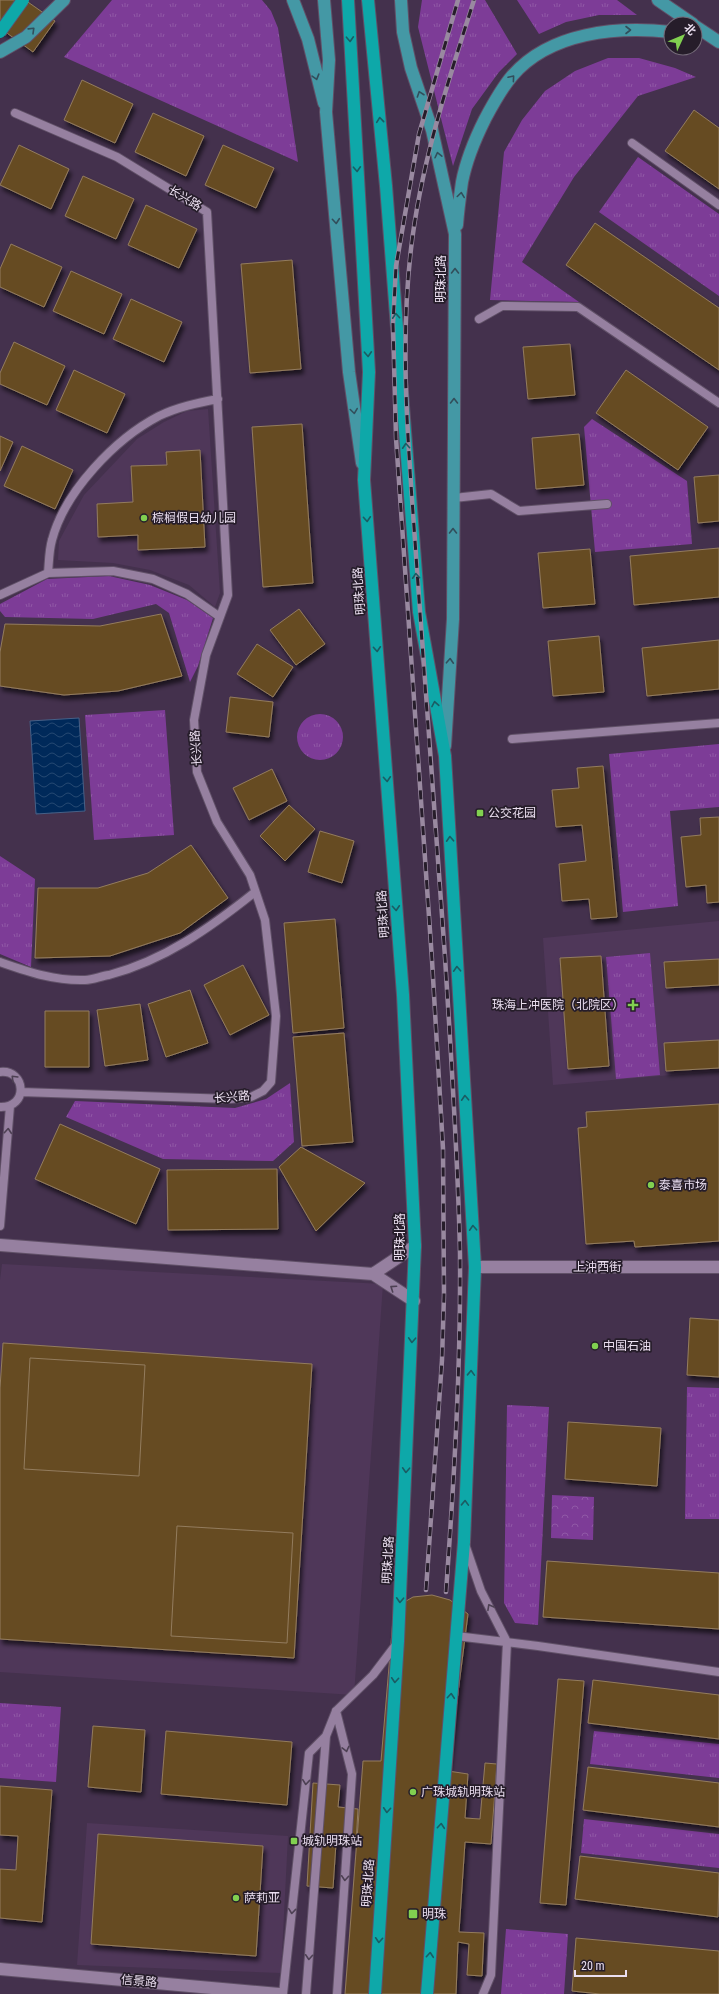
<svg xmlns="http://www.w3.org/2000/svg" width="719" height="1994" viewBox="0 0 719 1994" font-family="'Roboto Condensed','Noto Sans SC',sans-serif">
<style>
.built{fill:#4f3759}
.grass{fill:url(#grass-tufts)}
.park{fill:url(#park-crowns)}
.water{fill:url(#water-waves);stroke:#466087}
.building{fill:#664b24;stroke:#937c5d;filter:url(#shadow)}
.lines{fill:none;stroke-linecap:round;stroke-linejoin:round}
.lane-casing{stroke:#605067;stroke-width:10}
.street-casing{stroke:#605067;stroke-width:14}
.primary-casing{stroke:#605067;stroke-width:14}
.highway-casing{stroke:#605067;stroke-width:14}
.lane{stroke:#9680a0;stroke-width:8}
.street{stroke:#9680a0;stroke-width:12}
.primary{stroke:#4498a5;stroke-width:12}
.highway{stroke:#0ea8a9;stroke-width:12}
.rail-casing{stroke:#9989a0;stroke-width:4.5}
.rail{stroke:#261d2a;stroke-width:3;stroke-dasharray:9;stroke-linecap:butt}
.highway-bridge-casing{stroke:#605067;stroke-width:14;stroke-linecap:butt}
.highway-bridge{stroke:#0ea8a9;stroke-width:12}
.oneway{stroke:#324e5b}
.oneway2{stroke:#1b5c63}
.oneway3{stroke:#4d4053}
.poi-dot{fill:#81d050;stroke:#261d2a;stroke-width:1.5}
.labels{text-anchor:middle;stroke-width:3.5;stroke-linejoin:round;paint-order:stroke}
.street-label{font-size:12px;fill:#ebdff0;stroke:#261d2a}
.poi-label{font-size:12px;fill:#ebdff0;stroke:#261d2a;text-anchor:start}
</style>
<defs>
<pattern id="grass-tufts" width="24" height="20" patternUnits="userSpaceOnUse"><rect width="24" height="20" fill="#7d3c97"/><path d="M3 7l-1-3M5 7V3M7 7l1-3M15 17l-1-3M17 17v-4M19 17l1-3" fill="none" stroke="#9058a6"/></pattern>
<pattern id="park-crowns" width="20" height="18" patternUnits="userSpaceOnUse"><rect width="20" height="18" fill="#7d3c97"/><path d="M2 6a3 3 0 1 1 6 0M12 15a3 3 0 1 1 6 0" fill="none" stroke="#9058a6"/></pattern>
<pattern id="water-waves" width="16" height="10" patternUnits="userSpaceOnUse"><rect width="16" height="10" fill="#00295a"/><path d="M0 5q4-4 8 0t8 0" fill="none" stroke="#254872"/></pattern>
<filter id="shadow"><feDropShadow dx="2.5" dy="4.5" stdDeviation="2" flood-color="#0009"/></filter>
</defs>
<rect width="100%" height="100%" fill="#44314d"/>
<path class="built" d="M208,409L220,593L215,607L189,585L150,570L113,563L58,560L59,541L84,495L137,439L164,422L187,411Z
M719,921V1071L553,1085L543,938Z
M2,1264L383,1284L354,1695L0,1672V1280Z
M87,1823L288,1836L281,1973L77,1965Z"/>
<path class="grass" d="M112,0H262L271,11L278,28L298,162L64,57Z
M422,0H485L517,54L499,72L472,109L453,166L418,27Z
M517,0H617L637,15H599L566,22L539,34Z
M608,58H639L675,68L696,77L638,96L574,177L522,262L579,302L490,300L504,152L522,120L545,91L575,71Z
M638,157L719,214V296L599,212Z
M592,419L687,481L692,544L595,552L584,427Z
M109,576L150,585L187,600L213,618L198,666L190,682L169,613L156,604L93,619L5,617L0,611V604L47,579Z
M165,710L174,835L94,840L85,715Z
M297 737a23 23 0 1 1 46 0a23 23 0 1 1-46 0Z
M719,744V807L670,811L678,906L623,912L609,754Z
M0,856L35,879L31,967L0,954Z
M650,953L660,1075L616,1079L606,957Z
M290,1083L294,1142L273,1161L163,1159L66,1117L75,1101L235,1108L266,1099Z
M687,1387L719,1388V1519H685Z
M507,1405L549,1407L538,1625L515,1623L504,1603Z
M0,1703L61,1707L56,1782L0,1778Z
M594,1731L719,1744V1778L590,1764Z
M584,1819L719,1834V1868L581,1853Z
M506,1929L568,1934L564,1994H501Z"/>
<path class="park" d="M552,1495L594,1497L593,1540L551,1538Z"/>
<path class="water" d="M79,718L85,811L36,814L30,721Z"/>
<path class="building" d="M0,0H25L55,21L33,52L0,28Z
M82,80L133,104L115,143L64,120Z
M694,110L719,128V189L665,151Z
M153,113L204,136L186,176L135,152Z
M19,145L69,169L51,209L0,185Z
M223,145L274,168L256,208L205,185Z
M83,176L134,199L116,239L65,216Z
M146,205L197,229L179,268L128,245Z
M595,223L719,308V370L566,265Z
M11,244L62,267L44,307L0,287V269Z
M292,260L301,369L250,373L241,264Z
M71,271L122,294L104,334L53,311Z
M131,299L182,322L164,362L113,339Z
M14,342L65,366L47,405L0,384V373Z
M570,344L575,395L528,399L523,347Z
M74,370L125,394L107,433L56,410Z
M626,370L708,427L678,470L596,413Z
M302,424L313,583L263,587L252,427Z
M579,434L584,485L536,489L532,438Z
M0,436L13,442L0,471Z
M22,446L73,470L55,509L4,486Z
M200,450L205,547L138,550V535L98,537L97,504L133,502L131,466L167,465L166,452Z
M719,475V521L698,523L694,477Z
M719,548V597L634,605L630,556Z
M590,549L595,604L543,608L538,553Z
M299,609L325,644L296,665L270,630Z
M161,614L182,676L118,691L64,695L0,686V652L5,624L100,626Z
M599,636L604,692L553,696L548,641Z
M719,640V689L647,696L642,648Z
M257,644L293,667L273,697L237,674Z
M230,697L273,702L269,737L226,732Z
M603,766L617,917L591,919L589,899L562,901L559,864L586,861L582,825L556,827L552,790L579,788L577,768Z
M272,769L287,801L249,820L233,788Z
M289,805L315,829L285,861L260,836Z
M719,817V902L707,903L706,885L686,887L681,837L701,835L700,818Z
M320,831L354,841L342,883L308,872Z
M191,845L228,898L180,933L110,956L35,958L38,888H98L148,873Z
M335,919L344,1028L293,1033L284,923Z
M601,956L609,1066L568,1069L560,958Z
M719,959V985L666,988L664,962Z
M243,965L269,1015L230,1035L204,985Z
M190,990L208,1043L166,1057L148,1004Z
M140,1004L148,1060L105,1066L97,1010Z
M45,1011H89V1067H45Z
M344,1033L353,1142L302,1146L293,1037Z
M719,1040V1068L666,1071L664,1043Z
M719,1104V1241L635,1247L634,1241L586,1244L578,1128L587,1127L586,1112Z
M60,1124L160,1169L136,1224L35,1179Z
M301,1147L365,1183L316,1231L279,1167Z
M277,1169L278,1229L168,1230L167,1170Z
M690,1318L719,1320V1377L687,1375Z
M3,1343L312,1364L294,1658L0,1639V1388Z
M30,1358L145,1365L139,1476L24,1469Z
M568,1422L661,1428L657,1486L565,1479Z
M177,1526L293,1533L287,1643L171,1636Z
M547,1561L719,1573V1629L543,1617Z
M432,1595L450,1600L468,1614L448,1771L468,1774L465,1818L480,1819L485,1763L497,1764L491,1844L465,1842L459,1932L484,1933L482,1976L467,1975L469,1944L458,1942L456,1994H345L363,1761H381L394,1608L413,1597Z
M558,1679L584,1681L566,1905L540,1903Z
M593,1680L719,1695V1739L588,1723Z
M93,1726L145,1730L141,1792L88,1787Z
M166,1731L292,1742L287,1805L161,1794Z
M588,1767L719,1783V1827L583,1810Z
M313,1783L340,1785L338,1807L358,1809L356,1844L336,1843L333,1888L307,1886Z
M0,1786L52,1790L42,1922L0,1918V1869L16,1870L18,1836L0,1835Z
M98,1834L263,1846L256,1956L91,1944Z
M580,1856L719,1873L718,1917L575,1899Z
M576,1938L719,1951V1994H600L572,1991Z"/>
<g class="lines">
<defs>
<path id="lane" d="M15,113L117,157L207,212L228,595L206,655L194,720L197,772L217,822L250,875L265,920L276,1016L271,1082L263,1091L251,1097L230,1099L21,1092
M632,143L719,205
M479,319L502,306L578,307L719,403
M454,498L491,494L519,511L607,504
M48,573C49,562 49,550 52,540C65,491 115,439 159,416C178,407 197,403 218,399
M0,595L48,573L113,571L153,579L187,594L220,617
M512,739L719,723
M0,962C29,972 54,981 85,980C93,980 101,976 109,975C165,960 210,928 255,892
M0,1072C26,1069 29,1108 0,1107
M0,1226L10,1106
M466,1547L481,1591L507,1642L491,1975L483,1994
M456,1636L538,1646L719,1672
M336,1711L352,1774L337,1994
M283,1994L309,1753L326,1736
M306,1994L326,1736L336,1711L373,1675L398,1642"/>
<path id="street" d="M0,1245L373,1274L414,1301
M475,1267H719
M373,1274L415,1246
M0,1969L279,1994"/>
<path id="primary" d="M293,0L308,39L324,103
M324,0L329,60L326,112L349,372L362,463
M401,0L403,32L411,68L432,130L455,234L453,619L445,746
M658,0L693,24
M695,26L719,42
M0,52L26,37L64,0
M457,225C458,211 460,196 462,182C466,161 475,139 485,119C493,104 501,89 512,76C550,32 617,26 671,32"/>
<path id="highway" d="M348,0L369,372L364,480L403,995L415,1246L398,1641L375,1994
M368,0L386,186L419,612L445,756L475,1267L464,1542L427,1994"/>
</defs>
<use href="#lane" class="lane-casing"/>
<use href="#street" class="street-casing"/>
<use href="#primary" class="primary-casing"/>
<use href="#highway" class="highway-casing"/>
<use href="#lane" class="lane"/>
<use href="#street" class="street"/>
<use href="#primary" class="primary"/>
<use href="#highway" class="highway"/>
<defs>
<path id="rail" d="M426,1590L442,1360L444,1295L443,1149L432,960L396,438L393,324L396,266L419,134L458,0
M446,1592C454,1480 461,1367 460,1254C458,1155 451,1056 445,957C435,823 425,689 416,555C409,453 399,351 411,249C421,163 448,82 474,0"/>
</defs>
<use href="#rail" class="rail-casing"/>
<use href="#rail" class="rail"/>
<defs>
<path id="highway-bridge" d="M0,32L23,0"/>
</defs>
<use href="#highway-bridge" class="highway-bridge-casing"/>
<use href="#highway-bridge" class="highway-bridge"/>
</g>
<defs><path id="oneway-chevron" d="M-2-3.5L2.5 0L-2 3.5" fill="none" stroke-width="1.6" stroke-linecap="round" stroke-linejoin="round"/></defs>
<g class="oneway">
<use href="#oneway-chevron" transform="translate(32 30) rotate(-44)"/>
<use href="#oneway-chevron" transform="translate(628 30)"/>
<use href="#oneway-chevron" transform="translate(316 77) rotate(74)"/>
<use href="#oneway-chevron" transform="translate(512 78) rotate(-50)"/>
<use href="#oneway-chevron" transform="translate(420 94) rotate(-109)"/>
<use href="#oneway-chevron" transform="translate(438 155) rotate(-103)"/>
<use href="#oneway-chevron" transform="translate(461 195) rotate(-82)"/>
<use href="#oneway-chevron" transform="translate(336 221) rotate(85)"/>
<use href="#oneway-chevron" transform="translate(455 271) rotate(-90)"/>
<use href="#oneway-chevron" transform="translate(454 401) rotate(-90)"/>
<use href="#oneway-chevron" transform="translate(354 411) rotate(82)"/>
<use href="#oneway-chevron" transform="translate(453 531) rotate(-90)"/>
<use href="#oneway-chevron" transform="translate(450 661) rotate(-87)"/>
</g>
<g class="oneway2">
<use href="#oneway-chevron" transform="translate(350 39) rotate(87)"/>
<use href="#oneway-chevron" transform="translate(380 120) rotate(-96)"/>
<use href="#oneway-chevron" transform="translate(357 169) rotate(87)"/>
<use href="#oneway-chevron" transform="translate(396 316) rotate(-94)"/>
<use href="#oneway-chevron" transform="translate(368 354) rotate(87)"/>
<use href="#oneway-chevron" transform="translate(406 446) rotate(-94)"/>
<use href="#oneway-chevron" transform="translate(367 519) rotate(86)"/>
<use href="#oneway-chevron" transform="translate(416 576) rotate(-94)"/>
<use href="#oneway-chevron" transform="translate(377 649) rotate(86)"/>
<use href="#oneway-chevron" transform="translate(435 704) rotate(-100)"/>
<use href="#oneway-chevron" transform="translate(387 779) rotate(86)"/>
<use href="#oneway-chevron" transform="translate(450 839) rotate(-93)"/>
<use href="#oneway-chevron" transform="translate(396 908) rotate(86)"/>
<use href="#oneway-chevron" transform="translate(457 969) rotate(-93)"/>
<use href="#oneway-chevron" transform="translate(465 1098) rotate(-93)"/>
<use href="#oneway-chevron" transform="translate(473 1228) rotate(-93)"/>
<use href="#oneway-chevron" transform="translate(412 1340) rotate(93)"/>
<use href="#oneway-chevron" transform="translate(471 1373) rotate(-88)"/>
<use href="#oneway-chevron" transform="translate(406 1470) rotate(93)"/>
<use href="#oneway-chevron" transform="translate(465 1503) rotate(-88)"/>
<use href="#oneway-chevron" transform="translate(400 1600) rotate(93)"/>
<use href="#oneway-chevron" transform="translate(395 1680) rotate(94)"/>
<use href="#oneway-chevron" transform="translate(451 1696) rotate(-85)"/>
<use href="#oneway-chevron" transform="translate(387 1810) rotate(94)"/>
<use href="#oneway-chevron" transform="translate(441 1826) rotate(-85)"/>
<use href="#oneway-chevron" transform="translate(379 1940) rotate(94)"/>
<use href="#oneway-chevron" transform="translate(430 1955) rotate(-85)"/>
</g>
<g class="oneway3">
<use href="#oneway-chevron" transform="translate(14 1078) rotate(-135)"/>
<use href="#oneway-chevron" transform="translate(8 1131) rotate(-85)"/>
<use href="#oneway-chevron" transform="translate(393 1288) rotate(-146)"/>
<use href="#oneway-chevron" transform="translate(490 1607) rotate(-119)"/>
<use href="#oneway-chevron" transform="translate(346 1749) rotate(76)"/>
<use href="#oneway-chevron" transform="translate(306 1782) rotate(96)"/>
<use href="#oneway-chevron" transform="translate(345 1878) rotate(94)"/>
<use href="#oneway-chevron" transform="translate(292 1911) rotate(96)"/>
<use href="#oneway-chevron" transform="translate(309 1957) rotate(94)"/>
</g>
<g class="poi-dot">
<circle cx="144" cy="518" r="4"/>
<rect x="476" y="809" width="8" height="8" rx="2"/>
<path d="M631 999h4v4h4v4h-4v4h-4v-4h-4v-4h4z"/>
<circle cx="651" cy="1185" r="4"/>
<circle cx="595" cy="1346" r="4"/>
<circle cx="413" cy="1792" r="4"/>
<rect x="290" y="1837" width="8" height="8" rx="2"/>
<circle cx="236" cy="1898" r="4"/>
<rect x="408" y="1909" width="10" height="10" rx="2"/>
</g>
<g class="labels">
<g class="street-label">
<text transform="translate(185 198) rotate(31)" y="4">长兴路</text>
<text transform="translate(441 279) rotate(-90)" y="4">明珠北路</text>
<text transform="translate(359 591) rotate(-94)" y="4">明珠北路</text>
<text transform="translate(196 748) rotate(-94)" y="4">长兴路</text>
<text transform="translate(383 914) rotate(-94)" y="4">明珠北路</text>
<text transform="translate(232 1097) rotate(-5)" y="4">长兴路</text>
<text transform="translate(400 1237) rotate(-90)" y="4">明珠北路</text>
<text x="597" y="1271">上沖西街</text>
<text transform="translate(388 1560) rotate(-87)" y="4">明珠北路</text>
<text transform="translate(368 1883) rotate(-86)" y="4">明珠北路</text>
<text transform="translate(139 1981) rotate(5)" y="4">信景路</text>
</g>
<g class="poi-label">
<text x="152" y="522">棕榈假日幼儿园</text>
<text x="488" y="817">公交花园</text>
<text x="624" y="1009" text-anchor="end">珠海上冲医院（北院区）</text>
<text x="659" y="1189">泰喜市场</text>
<text x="603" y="1350">中国石油</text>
<text x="421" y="1796">广珠城轨明珠站</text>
<text x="302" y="1845">城轨明珠站</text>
<text x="244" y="1902">萨莉亚</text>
<text x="422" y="1918">明珠</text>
</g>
</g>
<g transform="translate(683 36) rotate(46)"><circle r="19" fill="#261d2a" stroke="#756b79"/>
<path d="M0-3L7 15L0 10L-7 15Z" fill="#81d050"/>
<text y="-6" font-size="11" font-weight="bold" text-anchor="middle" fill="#ebdff0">北</text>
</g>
<path d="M575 1970v6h51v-6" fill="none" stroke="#ebdff0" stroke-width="2"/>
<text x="581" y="1970" font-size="12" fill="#ebdff0" stroke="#261d2a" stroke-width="3" paint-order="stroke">20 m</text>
</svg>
